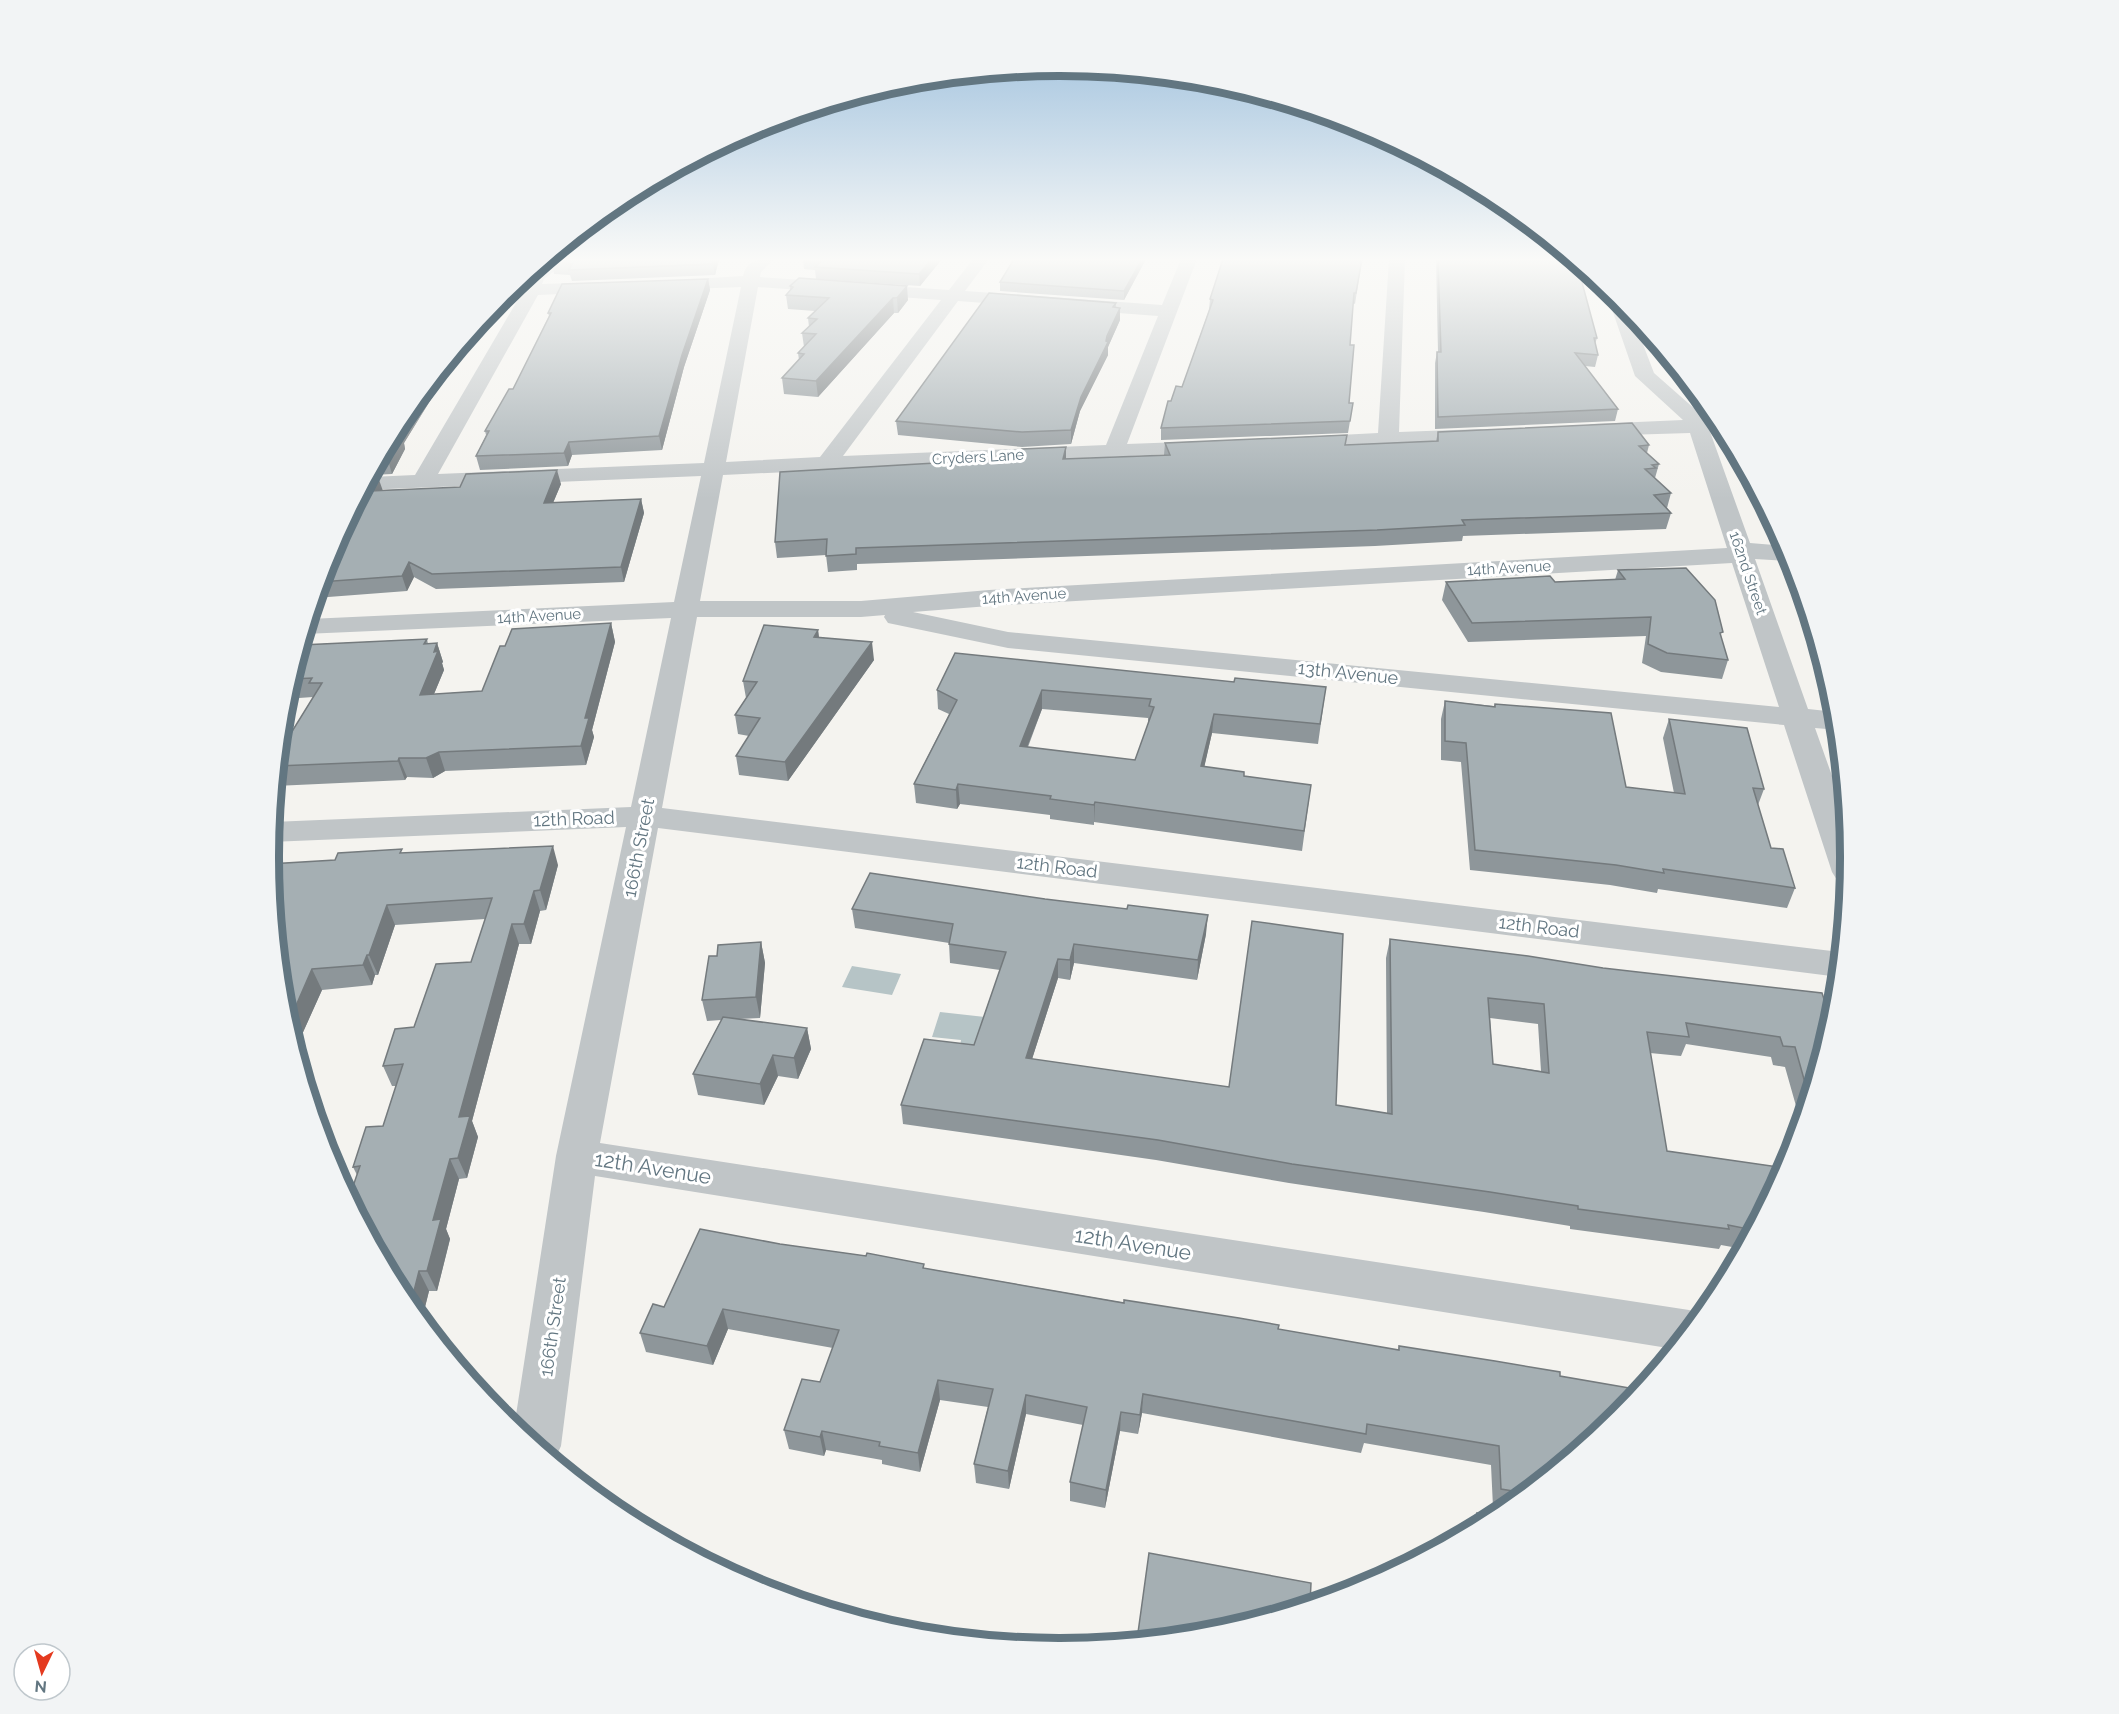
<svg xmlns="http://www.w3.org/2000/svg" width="2119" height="1714" viewBox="0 0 2119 1714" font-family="Raleway,sans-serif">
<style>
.water{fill:#b6c4c6}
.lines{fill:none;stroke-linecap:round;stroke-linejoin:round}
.minor{fill:#c0c5c7;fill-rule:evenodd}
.wall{fill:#8e969a;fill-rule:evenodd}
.shaded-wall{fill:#747a7d}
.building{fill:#a5afb3;stroke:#747a7d;stroke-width:1.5;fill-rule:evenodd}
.labels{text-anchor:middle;stroke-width:6;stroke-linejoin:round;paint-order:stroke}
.far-street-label{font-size:15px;fill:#627681;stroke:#fff}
.street-label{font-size:18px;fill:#627681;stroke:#fff}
.near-street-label{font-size:21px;fill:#627681;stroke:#fff}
.rim{fill:none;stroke:#627681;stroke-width:8}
</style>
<rect width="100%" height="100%" fill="#f4f3ef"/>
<path class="water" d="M852,966L901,974L892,995L842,987Z
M940,1012L985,1017L975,1049L960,1047L961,1040L932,1037Z"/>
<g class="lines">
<path class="minor" d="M551,259H570L544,279L542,284L605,282L611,283L614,287L611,291L605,292L538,295L438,474L704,463L741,287L665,290L659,289L656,285L659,281L743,276C747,259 759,259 774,259L761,272L760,277L949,290L973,259H989L965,291L1162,305L1181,259H1197L1127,444L1208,441L1216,442L1219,447L1216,452L723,475L700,601H861L989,590L1727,548L1690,433L1592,436L1585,434L1581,430L1585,426L1592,424L1683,420L1635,376L1607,295L1611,291L1631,313L1654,373L1696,410L1708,426L1750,543L1786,546L1792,561H1790L1755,559L1808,709L1836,712L1838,730L1815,728L1847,818L1850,857L1848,883L1837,880L1832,872L1784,725L1008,648L888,623L884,617L885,615L861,617H697L662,808L1840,952L1839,977L658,828L600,1143L1689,1310L1702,1315L1674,1349L595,1176L561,1446L554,1461L514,1428L556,1156L626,827L270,842L272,822L631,807L671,618L304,634L309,619L674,602L701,476L363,490L370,477L415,475L520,296L504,295L515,286L525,285L531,272ZM758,287L941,300L820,457L726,462ZM958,301L1158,316L1106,445L843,456ZM1732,563L1779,707L1008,632L913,612L989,606Z
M1389,259H1405L1399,432L1481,429L1488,431L1492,435L1488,439L1481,441L1301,449L1293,448L1290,443L1293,438L1301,437L1378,433Z"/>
</g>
<path class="wall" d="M557,259H719L715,275L572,281L570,275L554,274L552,262Z
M803,259H942L920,286L816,279L815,270L804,269Z
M1014,259H1146L1124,300L1000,291V282Z
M1362,259L1355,304L1353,303L1350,345L1349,403H1353L1348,433L1161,440V428L1171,401L1182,387L1209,310L1210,299Z
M1436,259H1571L1597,338L1595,344L1598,355L1595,367L1585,366L1618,409L1615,421L1435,429V363L1437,352H1438Z
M708,279L710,290L684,367L662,450L572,455L568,466L480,470L476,456L486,435L485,431L513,389L549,316L548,313Z
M790,286L908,300L898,313H894L818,397L784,394L782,378L799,360L798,353L804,347L802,333L809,327L808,318L815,311L788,309L786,295L790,290Z
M1116,303V308H1120V320L1108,347V355L1080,411L1071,444L1022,447L898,435L896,421Z
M456,352L431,388L433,396L404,443L405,449L392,474L371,475L402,417Z
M1438,432L1649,445L1647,453L1659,464L1655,478L1671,493L1667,508L1671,513L1666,529L1463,536L1462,541L1375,546L857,564V570L828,572L826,555L777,558L775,542L1022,458L1066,447V459L1164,455L1165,443L1347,435L1345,445L1436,441Z
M561,484L553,503L641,499L644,513L624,582L436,589L414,577L407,591L315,598L329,554L382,490Z
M1618,570L1721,637L1728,660L1722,679L1661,672L1642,663L1646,636L1468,642L1442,600L1446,582H1555L1615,580Z
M611,623L615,642L592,730L594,737L586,765L445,771L433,778L407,777L405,780L275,786L280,738H288L313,697L285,699L301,645L427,639L428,644L437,643L443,662L442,663L444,670L434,694L482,691L505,646Z
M818,630L819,637L874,660L788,781L739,775L736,756L749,736L738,734L735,715L746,698L743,681Z
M1234,682L1326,687L1318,744L1212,733L1204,767L1244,776L1311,785L1302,851L1094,822V825L1050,819V815L960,804L957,809L916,803L914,784L949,714L938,709L937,690ZM1042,709L1148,718V724L1135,760L1028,747Z
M1445,701L1494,706L1495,704L1626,787L1674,793L1663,738L1669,719L1764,789L1758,805L1771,848L1795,888L1787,908L1658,889L1657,893L1610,885L1470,870L1461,762L1441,760V719Z
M403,853L558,865L546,910L540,911L531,944H519L472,1121L478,1137L467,1178L459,1179L446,1229L450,1239L437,1291H429L424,1311L414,1312L402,1296L349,1198L357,1175L353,1167L383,1126L396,1086H392L383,1066L414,1027L471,962L485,919L395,925L378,975H375L372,985L322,990L295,1050L284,1011L335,860Z
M852,909L1206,934L1197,980L1074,963L1070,980L1058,978L1032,1059L1387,1113L1386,958L1390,939L1832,1023L1796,1141L1792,1125L1798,1113L1785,1067L1773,1065L1771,1057L1686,1044L1681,1056L1650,1053L1667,1151L1786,1168L1743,1249L1721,1245L1719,1249L1570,1229V1226L1484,1212L1289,1183L1156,1160L903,1124L901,1105L974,1045L1000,970L950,963L949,943L855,928ZM1490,1018L1538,1024L1541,1071L1493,1064Z
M761,942L765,963L760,1018L739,1019L807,1028L811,1049L798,1079L778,1076L764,1105L698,1095L693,1074L721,1020L707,1021L702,1000L717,956Z
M780,1244L924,1264V1268L1398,1350L1399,1346L1560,1376L1619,1417L1505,1509L1493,1507L1491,1465L1364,1443L1361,1453L1142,1413L1138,1434L1120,1431L1105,1508L1070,1501V1482L1083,1425L1026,1414L1009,1489L976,1483L974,1464L988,1407L940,1400L920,1472L882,1464V1460L826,1450L824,1456L789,1449L784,1430L820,1382L833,1348L728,1329L713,1365L646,1352L640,1333L664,1307Z
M1477,1513L1495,1517L1473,1529V1523Z"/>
<path class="shaded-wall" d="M714,259H719L715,275L713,264Z
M932,259H942L920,286L919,274Z
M1142,259H1146L1124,300V291Z
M708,279L710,290L684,367L662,450L659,436L682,355Z
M907,286L908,300L898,313L897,298Z
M893,298L894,313L818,397L816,381Z
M1120,308V320L1108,347V355L1080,411L1071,444V430L1081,397Z
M456,352L431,388L433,396L404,443L405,449L392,474L388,460L396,436L424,391Z
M569,442L572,455L568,466L564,453Z
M1066,447V462L1063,459Z
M557,470L561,484L547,517L544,503Z
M378,477L383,491H371Z
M641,499L644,513L624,582L621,567Z
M409,562L414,577L407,591L402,576Z
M611,623L615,642L592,730L594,737L586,765L581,746L585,718Z
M818,630L820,648L814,637Z
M872,642L874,660L788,781L785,762Z
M437,643L443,662L442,663L444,670L426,713L420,695Z
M1042,690V709L1020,765V746Z
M1214,714L1212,733L1200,786L1201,766Z
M439,752L445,771L433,778L426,758Z
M399,758L407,777L405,780L398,761Z
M958,784L960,804L957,809L956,790Z
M1095,802L1094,822V825V805Z
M553,846L558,865L546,910L540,890Z
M534,891L540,911L531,944L524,924Z
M387,905L395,925L378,975L369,955Z
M1208,915L1206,934L1197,980L1198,960Z
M512,924L519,944L472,1121L478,1137L467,1178L458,1158L459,1117Z
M761,942L765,963L760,1018L756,997Z
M1074,944V963L1070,980V960Z
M367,955L375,975L372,985L363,965Z
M1058,959V978L1026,1078V1058Z
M312,969L322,990L295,1050L288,1024Z
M807,1028L811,1049L798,1079L794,1058Z
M773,1055L778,1076L764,1105L760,1084Z
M311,1097L322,1117L319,1126L310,1099Z
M450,1159L459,1179L446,1229L450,1239L437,1291L427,1271L433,1220Z
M419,1271L429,1291L424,1311L414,1291Z
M723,1309L728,1329L713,1365L707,1346Z
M938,1380L940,1400L920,1472L918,1453Z
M1143,1394L1142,1413L1138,1434L1140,1415Z
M1026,1395V1414L1009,1489L1008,1471Z
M1121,1412L1120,1431L1105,1508L1106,1490Z
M822,1431L826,1450L824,1456L820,1437Z"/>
<path class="building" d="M557,259H714L713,264L569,270L572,264L552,262Z
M814,259H932L919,274L815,267L823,259Z
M1014,259H1142L1124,291L1000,282Z
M1223,259H1362L1356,293H1354L1350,345H1354L1349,403H1353L1350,421L1161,428L1168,401H1171L1176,386L1182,387L1213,300L1210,299Z
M1438,259H1571L1577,264L1597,338H1594L1598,355L1575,353L1618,409L1438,417L1437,352H1441Z
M799,278L907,286L897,298H893L816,381L782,378L804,354L798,353L816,334L802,333L817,319L808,318L829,298L786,295L793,287L790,286Z
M708,279L682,355L659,436L569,442L564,453L476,456L489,431H485L509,389H513L551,313H548L562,284Z
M989,293L1116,303L1113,307L1120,308L1107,336L1106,341L1108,342L1081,397L1071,430L1022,432L896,421Z
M425,390L396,436L401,435L388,460H379L402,417Z
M1632,423L1649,445L1639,446L1659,464L1652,465L1656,468L1645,469L1671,493L1654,495L1671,513L1462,520L1465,525L1377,530L856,548V554L826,556L827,539L775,542L780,472L1022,458V449L1066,447L1063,459L1170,455L1165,443L1347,435L1345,445L1438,441V432Z
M557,470L544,503L641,499L621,567L432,574L409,562L402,576L320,582L329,554L370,478L378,477L371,491L460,487L466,474Z
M1686,568L1715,600L1723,632L1720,633L1728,660L1667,653L1648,644L1651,617L1472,623L1446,582L1550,576L1555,582L1625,579L1618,570Z
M611,623L585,718H589L581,746L439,752L426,758H399L398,761L277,766L280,738H288L322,683H309L312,678L291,679L301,645L427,639L424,644L437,643L434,652L438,651L420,695L482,691L500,646H505L512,629Z
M764,625L818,630L814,637L872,642L785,762L736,756L760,718L735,715L757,682L743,681Z
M955,653L1234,682L1235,678L1326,687L1320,724L1214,714L1201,766L1244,772V776L1311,785L1304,831L1095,802L1094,805L1050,799L1051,796L958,784L956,790L914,784L957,700L937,690ZM1042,690L1151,699L1149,706L1154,707L1135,760L1020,746Z
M1445,701L1495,707V704L1611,713L1626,787L1685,794L1669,719L1747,728L1764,789L1753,788L1771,848L1783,849L1795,888L1663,869L1664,873L1616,865L1475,850L1466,743L1445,741Z
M553,846L540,890L534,891L524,924H512L459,1117L470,1116L458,1158L450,1159L433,1220L441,1219L427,1271H419L414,1291L399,1292L349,1198L360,1166L353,1167L366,1127L383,1126L403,1064L383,1066L395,1029L414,1027L436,964L471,962L492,898L387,905L369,955H367L363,965L312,969L288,1024L284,1011L269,864L335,860L338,853L402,849L400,853Z
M870,873L1045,899L1127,909L1128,905L1208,915L1198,960L1074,944L1070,960L1058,959L1026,1058L1229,1087L1252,921L1343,934L1336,1105L1392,1114L1390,939L1528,956L1603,968L1822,993L1832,1023L1809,1097L1795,1047L1783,1046L1780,1037L1686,1023L1689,1037L1647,1032L1667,1151L1786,1168L1753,1230L1728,1225L1729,1229L1578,1209V1206L1490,1192L1292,1164L1158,1140L901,1105L924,1039L974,1045L1006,952L949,944L953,924L852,909ZM1488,998L1544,1004L1549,1073L1493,1064Z
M761,942L756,997L702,1000L709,956H717L718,945Z
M723,1017L807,1028L794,1058L773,1055L760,1084L693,1074Z
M1802,1106H1806L1804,1114Z
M700,1229L780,1244L866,1256L867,1253L924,1264L923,1268L1124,1303V1300L1239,1318L1279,1325L1278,1329L1399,1350V1346L1495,1361L1560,1372V1376L1641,1390L1619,1417L1556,1468L1549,1466L1550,1473L1525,1493L1501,1489L1499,1446L1367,1424L1366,1434L1143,1394L1140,1415L1121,1412L1106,1490L1070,1482L1087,1407L1026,1395L1008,1471L974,1464L993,1389L938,1380L918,1453L879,1446L880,1442L822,1431L820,1437L784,1430L802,1379L820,1382L839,1330L723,1309L707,1346L640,1333L653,1304L664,1307Z
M1477,1513L1495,1517L1477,1526Z
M1149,1553L1311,1583L1310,1604L1213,1633L1137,1640Z"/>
<linearGradient id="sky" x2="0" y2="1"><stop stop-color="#94bada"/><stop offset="0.52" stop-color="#fafaf8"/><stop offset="1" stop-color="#fafaf8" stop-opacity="0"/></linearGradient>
<rect width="2119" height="499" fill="url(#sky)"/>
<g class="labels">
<g class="far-street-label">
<text transform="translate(978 457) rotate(-3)" y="5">Cryders Lane</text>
<text transform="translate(1509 568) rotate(-3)" y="5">14th Avenue</text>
<text transform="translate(1748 573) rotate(71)" y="5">162nd Street</text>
<text transform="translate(1024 596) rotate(-4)" y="5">14th Avenue</text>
<text transform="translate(539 616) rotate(-3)" y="5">14th Avenue</text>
</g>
<g class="street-label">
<text transform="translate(1348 673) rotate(6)" y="6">13th Avenue</text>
<text transform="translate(574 819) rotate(-2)" y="6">12th Road</text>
<text transform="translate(639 848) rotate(-79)" y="6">166th Street</text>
<text transform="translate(1057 867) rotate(7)" y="6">12th Road</text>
<text transform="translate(1539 927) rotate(7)" y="6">12th Road</text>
<text transform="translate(553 1327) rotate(-82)" y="6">166th Street</text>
</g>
<g class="near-street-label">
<text transform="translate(653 1168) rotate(9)" y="7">12th Avenue</text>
<text transform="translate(1133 1244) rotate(9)" y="7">12th Avenue</text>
</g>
</g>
<path d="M0 0H2119V1714H0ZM1059 76H1060A780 780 0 0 1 1840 856V858A780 780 0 0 1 1060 1638H1059A780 780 0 0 1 279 858V856A780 780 0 0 1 1059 76Z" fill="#f2f4f5" fill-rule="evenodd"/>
<path class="rim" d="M1059 76H1060A780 780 0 0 1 1840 856V858A780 780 0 0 1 1060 1638H1059A780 780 0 0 1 279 858V856A780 780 0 0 1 1059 76Z"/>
<g transform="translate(42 1672) rotate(185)"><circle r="28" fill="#ffffff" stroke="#c0c8cd" stroke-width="1.5"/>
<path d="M0-4.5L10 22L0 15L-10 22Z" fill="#e43a1f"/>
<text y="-9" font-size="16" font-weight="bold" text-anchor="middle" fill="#627681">N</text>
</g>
</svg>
